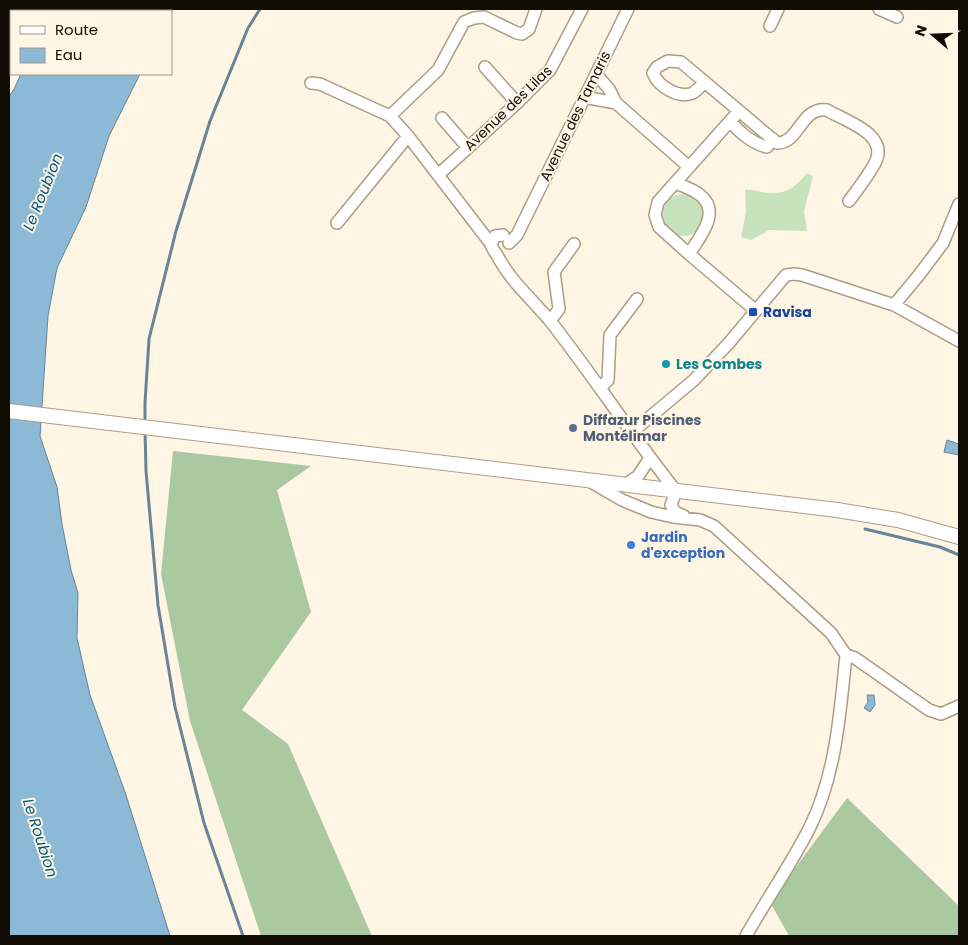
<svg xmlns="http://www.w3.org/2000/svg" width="968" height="945" viewBox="0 0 968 945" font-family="Poppins,sans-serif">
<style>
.green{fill:#c6e3bd}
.forest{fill:#aac9a1}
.water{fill:#8bb9d6;stroke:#668597}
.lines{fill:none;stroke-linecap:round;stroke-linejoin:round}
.stream{stroke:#668597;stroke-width:3}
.minor-casing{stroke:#ac9e84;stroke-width:14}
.major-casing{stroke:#ac9e84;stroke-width:16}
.minor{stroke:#fff;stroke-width:11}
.major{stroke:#fff;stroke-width:14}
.transit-dot{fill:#1a4fb4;stroke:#fef5e5;stroke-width:2}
.culture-dot{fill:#0f9aa8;stroke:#fef5e5;stroke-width:2}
.service-dot{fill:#5c6f8a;stroke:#fef5e5;stroke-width:2}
.shop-dot{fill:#3f7fe0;stroke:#fef5e5;stroke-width:2}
.labels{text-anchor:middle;stroke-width:4;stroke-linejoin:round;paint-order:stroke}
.street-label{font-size:14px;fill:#110c04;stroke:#fef5e5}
.transit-label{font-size:14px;font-weight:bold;fill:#164399;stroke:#fef5e5;text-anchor:start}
.culture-label{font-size:14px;font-weight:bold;fill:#0d838f;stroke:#fef5e5;text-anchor:start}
.service-label{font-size:14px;font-weight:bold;fill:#4e5e75;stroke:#fef5e5;text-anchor:start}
.shop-label{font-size:14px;font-weight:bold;fill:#366cbe;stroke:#fef5e5;text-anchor:start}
.water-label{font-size:15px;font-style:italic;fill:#015a7f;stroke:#fef5e5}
</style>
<rect width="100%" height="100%" fill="#fef5e5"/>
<path class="green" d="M807,173L813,176L804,211L807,231L769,230L751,240L741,237L746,212L745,190C754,189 761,193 769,193C787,194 797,186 807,173Z
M662 215a21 21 0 1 1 42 0a21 21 0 1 1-42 0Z"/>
<path class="forest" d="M173,451L311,466L277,490L311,612L242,710L288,744L372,936H261L190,721L161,574Z
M847,798L959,906V936H787L788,934L770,902Z"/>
<path class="water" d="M51,9H173L171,12L50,11Z
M21,74H140L109,136L86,207L57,268L48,316L40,436L57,487L62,524L71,570L78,593L77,638L90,695L126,795L170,936H9V97L14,89Z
M947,440L959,444V455L944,452Z
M867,695H874L875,705L870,712L864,708L868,702Z"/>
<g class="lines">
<path class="stream" d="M145,424V403L149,339L176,231L210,121L248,28L260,9
M145,430L146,471L158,605L175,707L204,823L243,936
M865,529L940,547L959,555"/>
<defs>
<path id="minor" d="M879,9L897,17
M770,26L778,9
M485,67L517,103
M596,74L609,89L616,103L689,167
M705,82C701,86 697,90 693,93C678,99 658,86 653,73L657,67L668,61L681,62L777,143C799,144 801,106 827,110C845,121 890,134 875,163C868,176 858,189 849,201
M311,83L320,84L390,116L408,136L438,175L491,244
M584,97L616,103
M390,116L438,70L464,22L474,18L484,17L517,33L522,34L529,29L536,9
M442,118L468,148
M730,121C739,132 753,144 767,147L773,139
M438,175L517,103L550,70L582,9
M675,183C683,186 693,189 700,195C722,212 699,238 689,254L659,227L655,215L658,202L739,111
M337,223L408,136
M503,235L495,236L491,244C492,249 496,253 498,257C512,283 533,300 551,322C594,377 632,436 676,491L671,505L675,512L684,516
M509,243L517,235L628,9
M689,254L755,310
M894,305L919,275L943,243L959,204
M550,321L559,309L554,272L574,244
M601,387L608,380L610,335L637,299
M632,432L694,380L728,344L786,275L794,274L802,275L894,305L959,341
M591,482L622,500L651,512L673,517L700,520L714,526L831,633L846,655L855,658L929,710L941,714L959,706
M625,485L638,476L650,458
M746,936C766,900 791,865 810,827C836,774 840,713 846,655"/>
<path id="major" d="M9,411L837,510L898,520L959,537"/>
</defs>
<use href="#minor" class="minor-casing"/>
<use href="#major" class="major-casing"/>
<use href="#minor" class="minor"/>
<use href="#major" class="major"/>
</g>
<rect class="transit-dot" x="748" y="307" width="10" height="10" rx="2.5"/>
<circle class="culture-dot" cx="666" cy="364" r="5"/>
<circle class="service-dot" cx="573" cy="428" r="5"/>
<circle class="shop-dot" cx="631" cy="545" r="5"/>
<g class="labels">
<g class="street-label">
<text transform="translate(508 108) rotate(-44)" y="5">Avenue des Lilas</text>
<text transform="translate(575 116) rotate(-64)" y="5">Avenue des Tamaris</text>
</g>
<g class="transit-label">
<text x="763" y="317">Ravisa</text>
</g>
<g class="culture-label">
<text x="676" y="369">Les Combes</text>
</g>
<g class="service-label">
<text x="583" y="425">Diffazur Piscines<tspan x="583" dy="16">Montélimar</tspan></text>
</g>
<g class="shop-label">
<text x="641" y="542">Jardin<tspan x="641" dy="16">d'exception</tspan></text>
</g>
<g class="water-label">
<text transform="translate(43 192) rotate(-68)" y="5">Le Roubion</text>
<text transform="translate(40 838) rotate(72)" y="5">Le Roubion</text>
</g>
</g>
<rect width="968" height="945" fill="none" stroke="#110c04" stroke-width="20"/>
<rect x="10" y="10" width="162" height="65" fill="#fef5e5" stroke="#9f988b"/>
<rect x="20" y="26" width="25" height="8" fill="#ffffff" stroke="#9f988b"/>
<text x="55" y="35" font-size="15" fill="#110c04">Route</text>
<rect x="20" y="48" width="25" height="15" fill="#8bb9d6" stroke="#9f988b"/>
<text x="55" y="60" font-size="15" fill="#110c04">Eau</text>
<g transform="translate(933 35) rotate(289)" stroke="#fef5e5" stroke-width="4" paint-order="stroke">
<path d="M0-4L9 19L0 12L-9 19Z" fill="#110c04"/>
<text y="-8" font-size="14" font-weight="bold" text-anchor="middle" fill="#110c04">N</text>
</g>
</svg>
